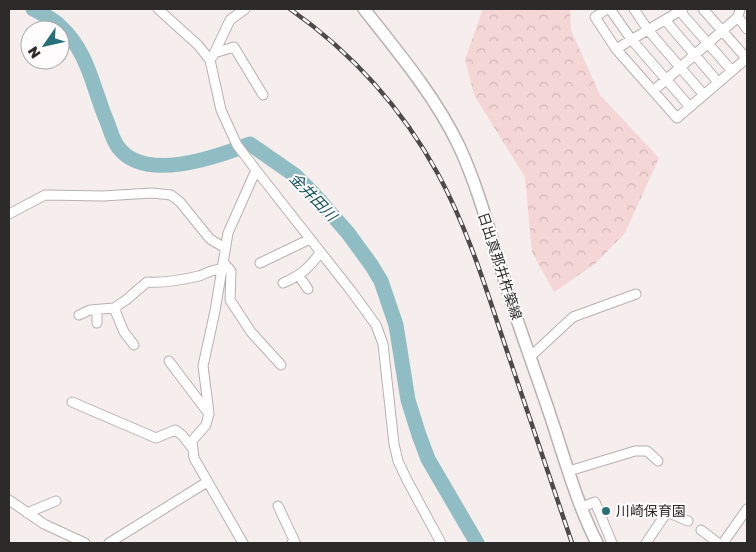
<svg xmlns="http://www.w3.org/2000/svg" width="756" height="552" viewBox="0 0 756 552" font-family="'Golos Text','Noto Sans JP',sans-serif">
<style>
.forest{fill:url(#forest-crowns)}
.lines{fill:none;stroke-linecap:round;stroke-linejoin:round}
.river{stroke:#90bdc3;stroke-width:15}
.minor-casing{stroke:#b9b0b0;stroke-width:11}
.major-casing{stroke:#b9b0b0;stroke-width:14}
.minor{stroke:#fff;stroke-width:9}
.major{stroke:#fff;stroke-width:11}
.rail-casing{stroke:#4e4a4a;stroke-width:4.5}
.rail{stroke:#fefcfc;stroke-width:2.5;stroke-dasharray:8;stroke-linecap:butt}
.poi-dot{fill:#277079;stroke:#fefcfc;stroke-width:2}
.labels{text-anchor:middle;stroke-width:4;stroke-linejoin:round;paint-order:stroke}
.street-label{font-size:14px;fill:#2d2a2a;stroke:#fefcfc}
.poi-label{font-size:14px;fill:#2d2a2a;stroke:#fefcfc;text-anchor:start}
.water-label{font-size:15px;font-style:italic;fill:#12525a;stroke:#fefcfc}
</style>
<defs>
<pattern id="forest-crowns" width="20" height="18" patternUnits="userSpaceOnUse" patternTransform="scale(1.25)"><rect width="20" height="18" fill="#f5d6d7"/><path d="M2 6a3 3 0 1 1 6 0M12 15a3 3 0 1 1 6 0" fill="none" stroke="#d2b8b9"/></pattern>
</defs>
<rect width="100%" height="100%" fill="#f6eded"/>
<path class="forest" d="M483,9H570L571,30L600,95L659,158L625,233L595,264L554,292L532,252L525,177L474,95L465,59Z"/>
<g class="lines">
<path class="river" d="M33,9C42,14 52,18 59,25C88,51 92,85 106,119C110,128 112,139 118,147C144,183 217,157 250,144L296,176L312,192L348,233L372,266L381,281L396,325L408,400L419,435L428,459L477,543"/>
<defs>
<path id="minor" d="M158,9L198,45L210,60L221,110L237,145L256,170L352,292L376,325L383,344L394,444L398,461L407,480L441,543
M607,9L595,17L616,49L677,118L747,58
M610,9L631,39L690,107
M634,9L648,30L704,95
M678,9L732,71
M703,9L747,59
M740,9L738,17L747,29
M665,20L718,82
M616,49L683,9
M214,53L234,47L263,95
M213,56L230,20L245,9
M653,91L738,17
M9,214L45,195L103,196L152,193L171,195L180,202L210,239L225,248
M223,262L231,271L230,300L251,332L281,365
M260,263L310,239
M299,276L308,289
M283,283C301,275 308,269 320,253
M114,308L124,332L134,345
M79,315L90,310L114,308L126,300L147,282C164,283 182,280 199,276C207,273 213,269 222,269
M97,323V310
M530,357L573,317L636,294
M169,361L209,414
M72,402L156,438L175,430L182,435L192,448
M569,471L635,451H647L658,461
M9,500L44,524L85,543
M278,506L295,542L292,543
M582,507L595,502L612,543
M27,513L56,501
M701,530L718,543
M109,543L207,482
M243,543L194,458L192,441L206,425L209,413L203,366L215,311L228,233L256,170
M646,543L667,512L688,521
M723,543L747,509"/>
<path id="major" d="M364,9C398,52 435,96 459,146C479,189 491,237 505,282C520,332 539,380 555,430C567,467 579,508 597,543"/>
</defs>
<use href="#minor" class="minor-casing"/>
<use href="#major" class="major-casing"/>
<use href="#minor" class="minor"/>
<use href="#major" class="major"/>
<defs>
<path id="rail" d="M290,9C351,52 402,108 438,174C469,231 488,295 509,357C530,419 551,481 572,543"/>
</defs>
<use href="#rail" class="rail-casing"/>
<use href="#rail" class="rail"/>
</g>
<circle class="poi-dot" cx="606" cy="511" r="5"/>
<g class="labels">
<g class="street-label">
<text transform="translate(500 266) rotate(72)" y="5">日出真那井杵築線</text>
</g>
<g class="poi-label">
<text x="616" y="516">川崎保育園</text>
</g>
<g class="water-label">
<text transform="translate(313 197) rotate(46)" y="5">金井田川</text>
</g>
</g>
<rect width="756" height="552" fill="none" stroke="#2d2a2a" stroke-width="20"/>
<g transform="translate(45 45) rotate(236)"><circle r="24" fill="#fefcfc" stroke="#aaa8a8"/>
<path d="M0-4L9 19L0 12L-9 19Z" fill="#277079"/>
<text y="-8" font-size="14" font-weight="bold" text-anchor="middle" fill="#2d2a2a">N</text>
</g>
</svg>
